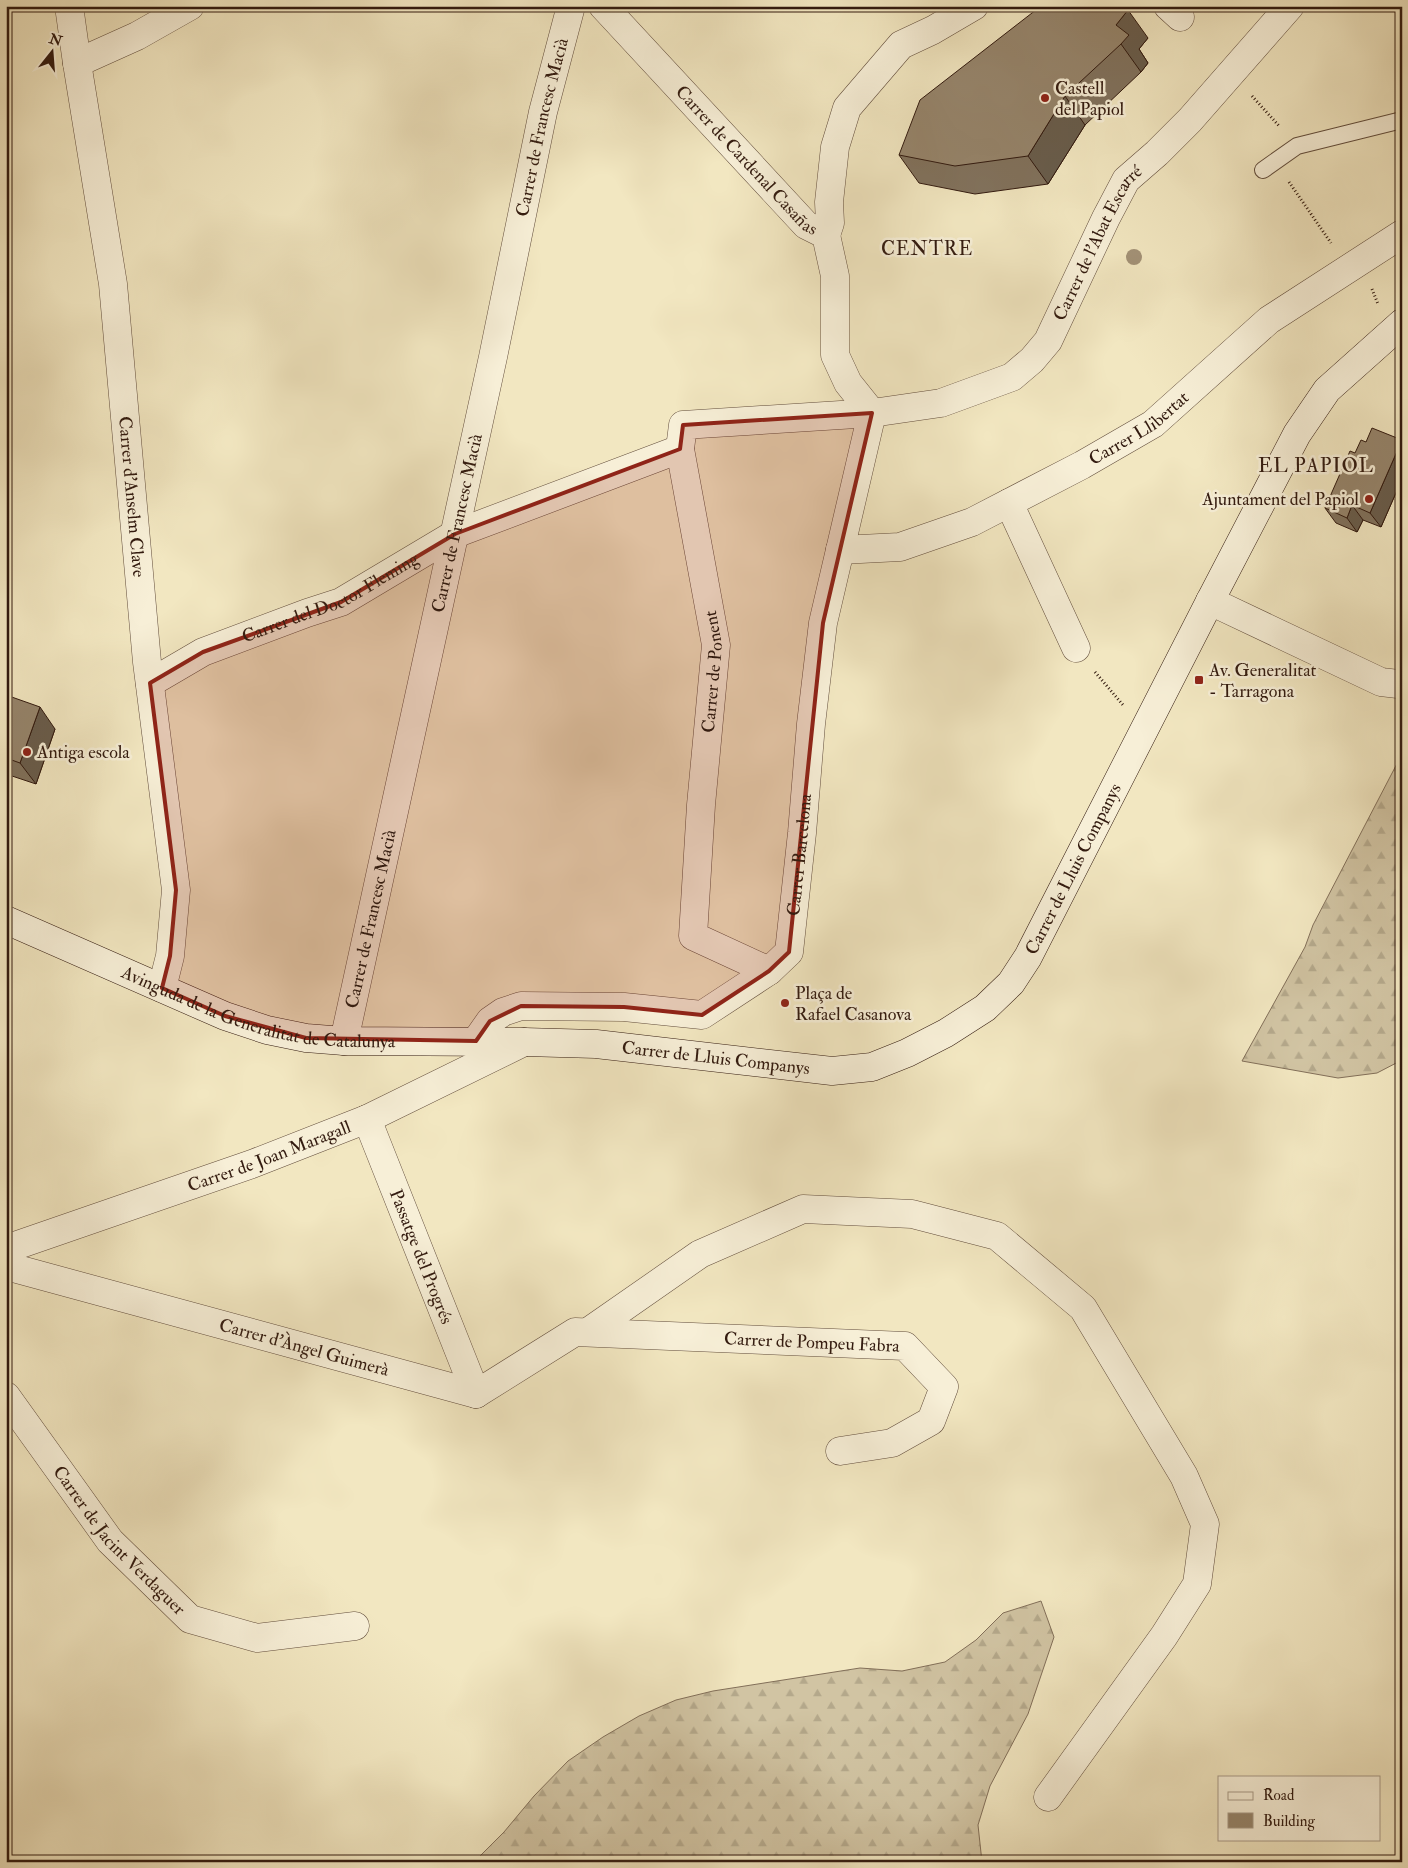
<svg xmlns="http://www.w3.org/2000/svg" width="1408" height="1868" viewBox="0 0 1408 1868" font-family="'IM FELL Double Pica',serif">
<style>
.forest{fill:url(#forest-firs);stroke:#826f59}
.lines{fill:none;stroke-linecap:round;stroke-linejoin:round}
.lane-casing{stroke:#624d3c;stroke-width:18}
.street-casing{stroke:#624d3c;stroke-width:29}
.secondary-casing{stroke:#321a0f;stroke-width:29}
.path{stroke:#321a0f;stroke-width:3;stroke-dasharray:1 2.5;stroke-linecap:butt}
.lane{stroke:#f7efd7;stroke-width:16}
.street{stroke:#f7efd7;stroke-width:28}
.secondary{stroke:#f7efd7;stroke-width:28}
.tree{fill:#a39277}
.wall{fill:#81725d;stroke:#321a0f}
.shaded-wall{fill:#695d4c;stroke:#321a0f}
.building{fill:#96856c;stroke:#321a0f}
.marked{fill:#8f2418;fill-opacity:0.2;stroke:#8f2418;stroke-width:4;stroke-linejoin:round}
.poi-dot{fill:#8f2418;stroke:#f7efd7;stroke-width:2}
.labels{text-anchor:middle;stroke-width:5;stroke-linejoin:round;paint-order:stroke}
.poi-label{font-size:18px;fill:#321a0f;stroke:#f7efd7;text-anchor:start}
.street-label{font-size:18px;fill:#321a0f;stroke:#f7efd7}
.neighbourhood-label{font-size:19px;letter-spacing:1px;fill:#321a0f;stroke:#f7efd7}
.quarter-label{font-size:20px;letter-spacing:1px;fill:#321a0f;stroke:#f7efd7}
</style>
<defs>
<pattern id="forest-firs" width="22" height="20" patternUnits="userSpaceOnUse" patternTransform="scale(1.25)"><rect width="22" height="20" fill="#d1c4a3"/><path d="M5 1l3.5 6h-7zM16 11l3.5 6h-7z" fill="#b4a88b"/></pattern>
</defs>
<rect width="100%" height="100%" fill="#f2e7c1"/>
<filter id="stains"><feTurbulence type="fractalNoise" baseFrequency=".004" numOctaves="4"/><feColorMatrix values="0 0 0 0 .2 0 0 0 0 .09 0 0 0 0 .02 0 0 0 .5 -.17"/></filter>
<radialGradient id="worn" r=".72"><stop offset=".6" stop-color="#630" stop-opacity="0"/><stop offset="1" stop-color="#630" stop-opacity=".3"/></radialGradient>
<path class="forest" d="M1402,754V1060L1377,1073L1338,1078L1242,1061L1305,947L1313,925Z
M1041,1601L1054,1637L1028,1714L990,1786L978,1825L982,1862H474L504,1832L534,1796L568,1761L603,1737L639,1716L676,1700L713,1691L860,1668L902,1671L945,1662L976,1640L1003,1613Z"/>
<g class="lines">
<defs>
<path id="lane" d="M1263,170L1297,146L1402,120"/>
<g id="street">
<path id="s1" d="M69,6L77,63L113,284L147,662L176,890L170,956L162,988"/>
<path id="s2" d="M603,6L806,225L826,235L835,276V355L848,383L872,413"/>
<path d="M1168,6L1180,17"/>
<path d="M77,63L137,36L190,6"/>
<path d="M826,235L830,223L829,202L835,147L847,108L901,45L933,30L974,6"/>
<path d="M1009,503L1076,648"/>
<path id="s3" d="M840,550L900,547L972,522L1082,465L1153,424L1269,320L1402,234"/>
<path d="M1210,601L1381,682L1398,684L1402,682"/>
<path id="s4" d="M150,683L203,652L307,613L341,602L455,534L680,449"/>
<path id="s5" d="M769,971L693,936L701,805L716,645L680,449L683,425L872,413L941,403L1012,377L1032,360L1048,341L1106,218L1126,180L1157,153L1190,120L1290,6"/>
<path id="s6" d="M344,1041L493,357L543,112L571,6"/>
<path id="s7" d="M476,1041L490,1021L503,1012L521,1006L624,1007L702,1015L769,971L789,952L802,833L811,724L823,623L872,413"/>
<path id="s8" d="M367,1119L476,1394"/>
<path id="s9" d="M6,1249L252,1164L367,1119L524,1042"/>
<path id="s10" d="M6,1266L476,1394L575,1332L905,1346L944,1387L931,1421L892,1443L840,1451"/>
<path d="M588,1332L700,1254L803,1209L912,1214L997,1236L1083,1308L1184,1476L1205,1524L1197,1584L1164,1636L1048,1797"/>
<path id="s11" d="M6,1396L110,1541L190,1619L257,1638L355,1626"/>
</g>
<g id="secondary">
<path id="s12" d="M6,920L225,1016L267,1030L306,1038L344,1041L524,1042L596,1044L832,1071L872,1067L907,1053L946,1033L985,1008L1011,983L1028,957L1210,601L1297,434L1327,390L1402,323"/>
</g>
</defs>
<use href="#lane" class="lane-casing"/>
<use href="#street" class="street-casing"/>
<use href="#secondary" class="secondary-casing"/>
<path class="path" d="M1252,96L1280,127
M1289,182L1331,243
M1372,289L1378,304
M1095,672L1123,705"/>
<use href="#lane" class="lane"/>
<use href="#street" class="street"/>
<use href="#secondary" class="secondary"/>
</g>
<circle class="tree" cx="1134" cy="257" r="8"/>
<path class="wall" d="M1041,6L1148,38L1139,49L1148,63L1141,72L1085,125L1048,184L975,194L919,183L899,155Z
M1402,440V479L1381,527L1363,520L1357,532L1336,523L1325,508L1366,442Z
M6,695L55,729L36,784L6,774Z"/>
<path class="shaded-wall" d="M1128,10L1148,38L1139,49L1148,63L1141,72L1121,44L1116,25Z
M1065,96L1085,125L1048,184L1028,156Z
M1402,440V479L1381,527L1370,513Z
M1352,505L1363,520L1357,532L1347,518Z
M40,707L55,729L36,784L20,763Z"/>
<path class="building" d="M1041,6H1125L1128,10L1116,25L1129,35L1121,44L1065,96L1028,156L955,166L899,155L920,100Z
M1372,428L1402,440L1370,513L1352,505L1347,518L1325,508L1350,451L1355,453L1361,440L1366,442Z
M6,695L40,707L20,763L6,758Z"/>
<path class="marked" d="M872,413L823,623L789,952L769,971L702,1015L624,1007L521,1006L490,1021L476,1041L306,1038L225,1016L162,988L170,956L176,890L150,683L203,652L341,602L455,534L680,449L683,425Z"/>
<g class="poi-dot">
<circle cx="1045" cy="98" r="5"/>
<circle cx="1369" cy="499" r="5"/>
<rect x="1194" y="675" width="10" height="10" rx="2.5"/>
<circle cx="27" cy="752" r="5"/>
<circle cx="785" cy="1003" r="5"/>
</g>
<g class="labels">
<g class="poi-label">
<text x="1055" y="94">Castell<tspan x="1055" dy="21">del Papiol</tspan></text>
<text x="1359" y="505" text-anchor="end">Ajuntament del Papiol</text>
<text x="1209" y="676">Av. Generalitat<tspan x="1209" dy="21">- Tarragona</tspan></text>
<text x="37" y="758">Antiga escola</text>
<text x="795" y="999">Plaça de<tspan x="795" dy="21">Rafael Casanova</tspan></text>
</g>
<g class="street-label">
<text dy="6" stroke="none"><textPath href="#s6" startOffset="935">Carrer de Francesc Macià</textPath></text>
<text dy="6" stroke="none"><textPath href="#s2" startOffset="211">Carrer de Cardenal Casañas</textPath></text>
<text dy="6" stroke="none"><textPath href="#s5" startOffset="1095">Carrer de l'Abat Escarré</textPath></text>
<text dy="6" stroke="none"><textPath href="#s3" startOffset="328">Carrer Llibertat</textPath></text>
<text dy="6" stroke="none"><textPath href="#s1" startOffset="495">Carrer d'Anselm Clave</textPath></text>
<text dy="6" stroke="none"><textPath href="#s6" startOffset="530">Carrer de Francesc Macià</textPath></text>
<text dy="6" stroke="none"><textPath href="#s4" startOffset="200">Carrer del Doctor Fleming</textPath></text>
<text dy="6" stroke="none"><textPath href="#s5" startOffset="349">Carrer de Ponent</textPath></text>
<text dy="6" stroke="none"><textPath href="#s7" startOffset="446">Carrer Barcelona</textPath></text>
<text dy="6" stroke="none"><textPath href="#s12" startOffset="1185">Carrer de Lluis Companys</textPath></text>
<text dy="6" stroke="none"><textPath href="#s6" startOffset="125">Carrer de Francesc Macià</textPath></text>
<text dy="6" stroke="none"><textPath href="#s12" startOffset="270">Avinguda de la Generalitat de Catalunya</textPath></text>
<text dy="6" stroke="none"><textPath href="#s12" startOffset="734">Carrer de Lluis Companys</textPath></text>
<text dy="6" stroke="none"><textPath href="#s9" startOffset="279">Carrer de Joan Maragall</textPath></text>
<text dy="6" stroke="none"><textPath href="#s8" startOffset="148">Passatge del Progrés</textPath></text>
<text dy="6" stroke="none"><textPath href="#s10" startOffset="841">Carrer de Pompeu Fabra</textPath></text>
<text dy="6" stroke="none"><textPath href="#s10" startOffset="309">Carrer d'Àngel Guimerà</textPath></text>
<text dy="6" stroke="none"><textPath href="#s11" startOffset="184">Carrer de Jacint Verdaguer</textPath></text>
</g>
<g class="neighbourhood-label">
<text x="927" y="255">CENTRE</text>
</g>
<g class="quarter-label">
<text x="1316" y="472">EL PAPIOL</text>
</g>
</g>
<rect width="1408" height="1868" fill="none" stroke="#f2e7c1" stroke-width="25"/>
<rect x="8" y="8" width="1393" height="1853" fill="none" stroke="#321a0f" stroke-width="2.5"/>
<rect x="12" y="12" width="1383" height="1843" fill="none" stroke="#321a0f"/>
<rect x="1218" y="1776" width="162" height="65" fill="#f7efd7" stroke="#a89a87"/>
<rect x="1228" y="1792" width="25" height="8" fill="#f7efd7" stroke="#a89a87"/>
<text x="1263" y="1800" font-size="15" fill="#321a0f">Road</text>
<rect x="1228" y="1813" width="25" height="15" fill="#96856c" stroke="#a89a87"/>
<text x="1263" y="1826" font-size="15" fill="#321a0f">Building</text>
<g transform="translate(52 52) rotate(17)" stroke="#f7efd7" stroke-width="4" paint-order="stroke">
<path d="M0-4L9 19L0 12L-9 19Z" fill="#321a0f"/>
<text y="-8" font-size="14" font-weight="bold" text-anchor="middle" fill="#321a0f">N</text>
</g>
<rect width="100%" height="100%" filter="url(#stains)"/>
<rect width="100%" height="100%" fill="url(#worn)"/>
</svg>
